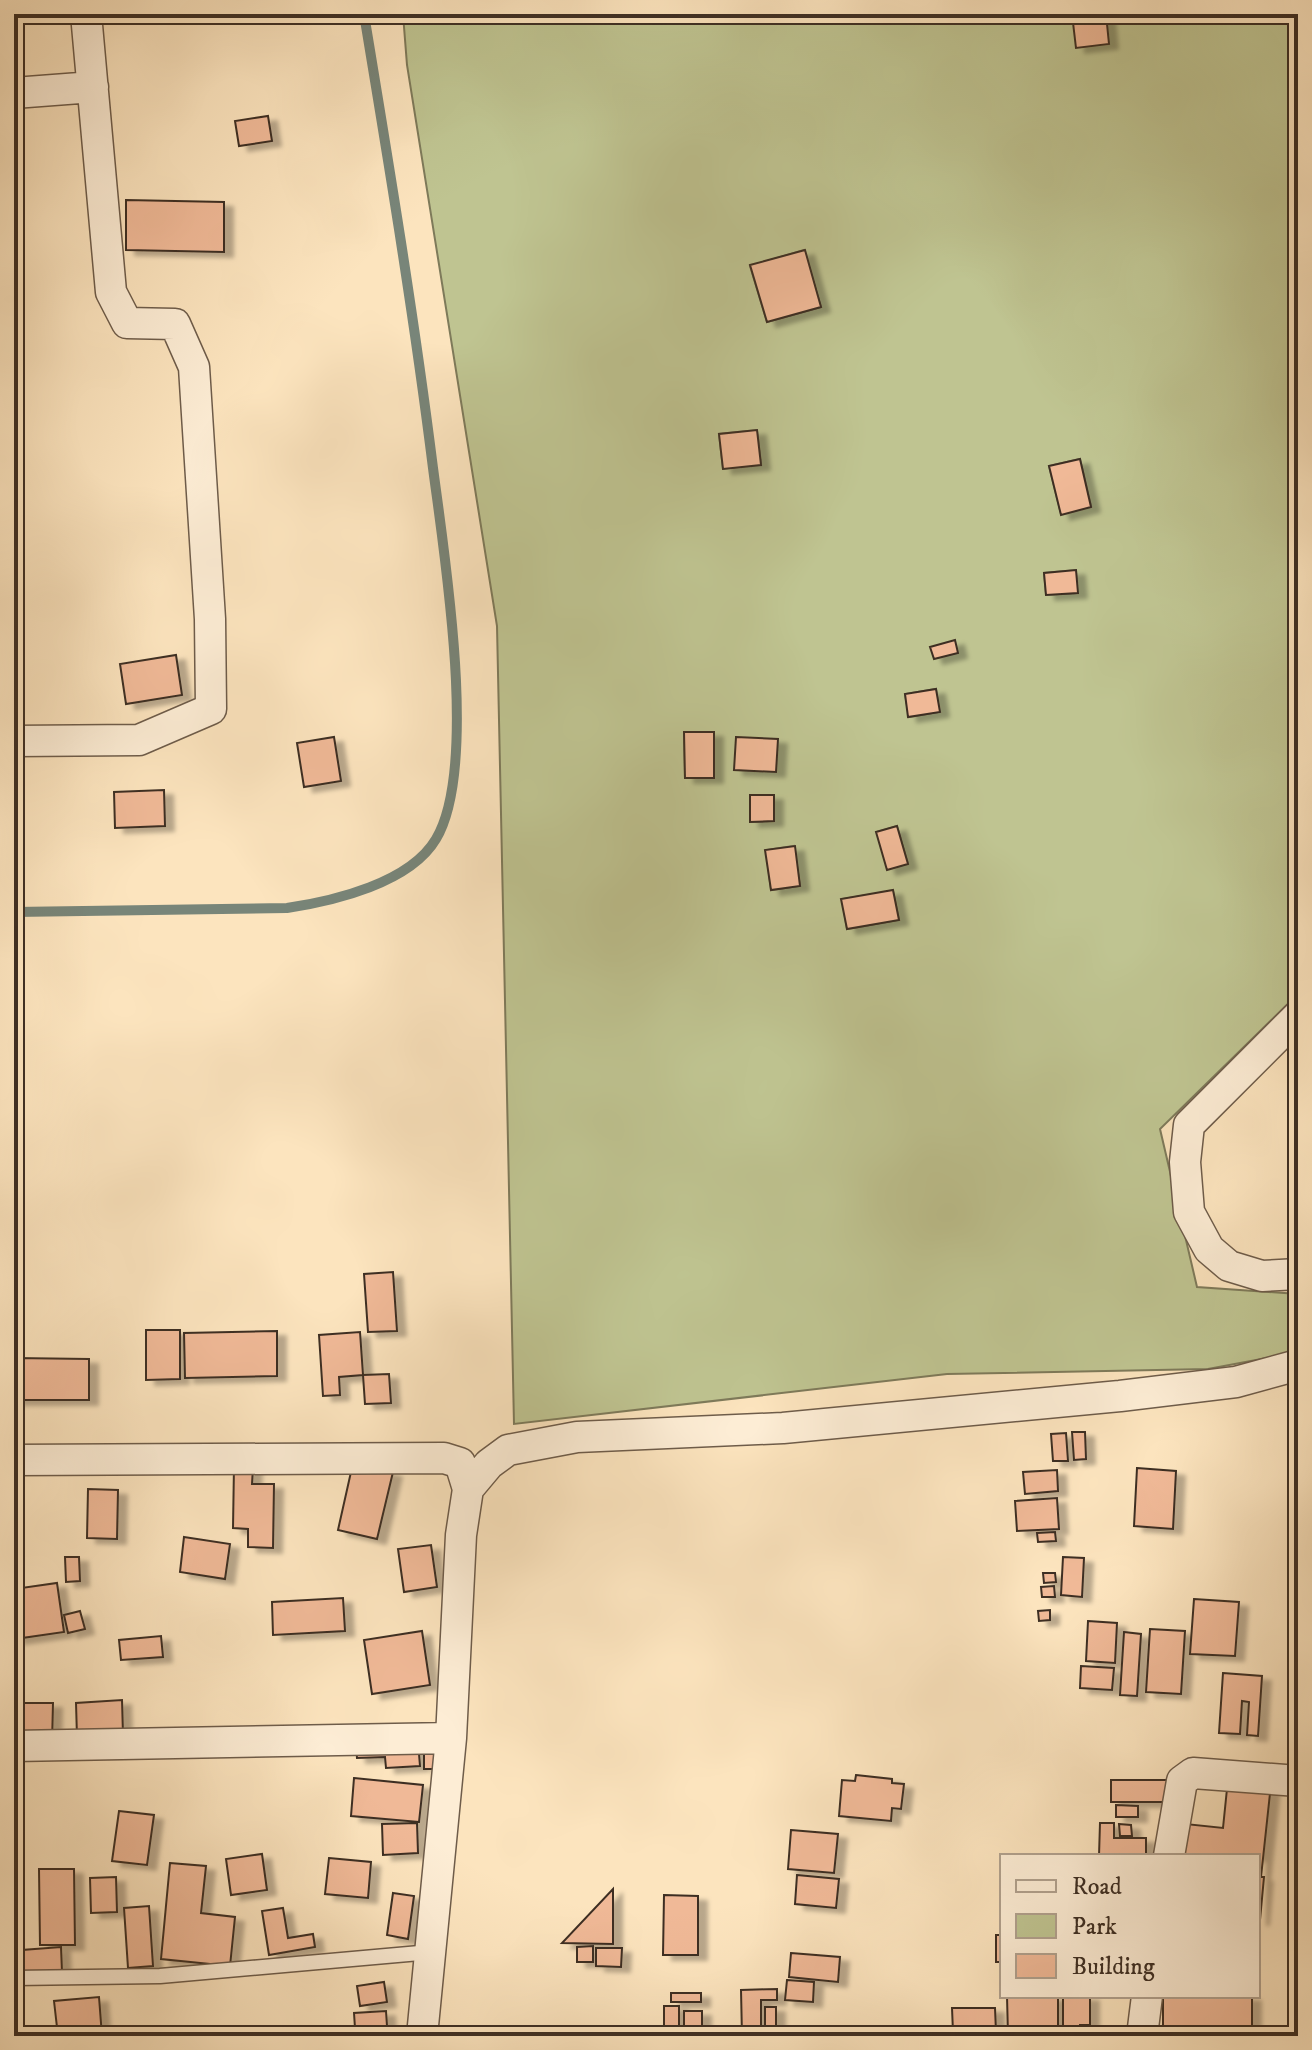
<svg xmlns="http://www.w3.org/2000/svg" width="1312" height="2050" viewBox="0 0 1312 2050" font-family="'IM FELL DW Pica',serif">
<style>
.green{fill:#bfc491;stroke:#7e7a5a;stroke-width:2;fill-rule:evenodd}
.lines{fill:none;stroke-linecap:round;stroke-linejoin:round}
.stream{stroke:#788579;stroke-width:10}
.building{fill:#f0b997;stroke:#3e2f24;stroke-width:2;filter:url(#shadow)}
.service-casing{stroke:#6e5c4a;stroke-width:17}
.minor-casing{stroke:#6e5c4a;stroke-width:33}
.service{stroke:#fdedd5;stroke-width:14}
.minor{stroke:#fdedd5;stroke-width:30}
</style>
<defs>
<filter id="shadow"><feDropShadow dx="9" dy="5" stdDeviation="2" flood-color="#0004"/></filter>
</defs>
<rect width="100%" height="100%" fill="#fce4be"/>
<filter id="stains"><feTurbulence type="fractalNoise" baseFrequency=".0025" numOctaves="4"/><feColorMatrix values="0 0 0 0 .2 0 0 0 0 .09 0 0 0 0 .02 0 0 0 .5 -.17"/></filter>
<radialGradient id="worn" r=".72"><stop offset=".6" stop-color="#630" stop-opacity="0"/><stop offset="1" stop-color="#630" stop-opacity=".3"/></radialGradient>
<path class="green" d="M403,14H1298V994L1160,1129L1197,1287L1298,1294V1352L1208,1369L947,1374L514,1424L497,626L407,65ZM804,250L821,307L767,322L750,266ZM757,430L761,464L723,469L719,434ZM1080,459L1091,506L1061,514L1049,466ZM1076,570L1077,593L1046,595L1044,573ZM936,689L939,712L909,717L905,694ZM713,732L714,777L685,778L684,733ZM774,795V821L750,822V796ZM897,826L908,864L877,832ZM794,846L800,886L771,890L766,850ZM893,891L899,920L847,929L842,899Z"/>
<g class="lines">
<path class="stream" d="M14,912L287,908C334,901 410,883 436,839C479,767 444,553 433,468C414,316 389,165 364,14"/>
</g>
<path class="building" d="M1072,14H1106L1109,44L1076,48Z
M268,116L272,141L239,146L235,121Z
M126,200L224,202V252L126,250Z
M805,250L821,307L767,322L750,265Z
M757,430L761,465L723,469L719,434Z
M1080,459L1091,507L1061,515L1049,466Z
M1076,570L1078,593L1046,595L1044,573Z
M955,640L958,653L934,659L930,647Z
M176,655L182,695L126,704L120,664Z
M936,689L940,712L908,717L905,694Z
M684,732H714V778H685Z
M334,737L341,781L304,787L297,743Z
M736,737L778,739L776,772L734,770Z
M164,790L165,826L115,828L114,792Z
M750,795H774V821L750,822Z
M897,826L908,864L887,870L876,832Z
M795,846L800,886L771,890L765,850Z
M893,890L899,920L847,929L841,899Z
M393,1272L397,1331L368,1332L364,1274Z
M146,1330H180V1379L146,1380Z
M277,1331V1376L185,1378L184,1333Z
M360,1332L363,1375L339,1377L340,1395L323,1396L319,1335Z
M14,1358L89,1359V1400H14Z
M389,1374L391,1403L365,1404L363,1375Z
M1072,1432H1085L1086,1459L1074,1460Z
M1066,1433L1068,1461H1053L1051,1434Z
M353,1463L393,1472L377,1539L338,1530Z
M234,1466L253,1467L252,1484H274L273,1548L248,1547V1529L233,1528Z
M1137,1468L1176,1471L1173,1529L1134,1526Z
M1057,1470L1058,1491L1025,1494L1023,1472Z
M88,1489L118,1490L117,1539L87,1538Z
M1057,1498L1059,1529L1017,1531L1015,1501Z
M1055,1532L1056,1541L1038,1542L1037,1533Z
M184,1537L230,1544L225,1579L180,1572Z
M431,1545L437,1587L404,1592L398,1549Z
M65,1557H79L80,1581L66,1582Z
M1063,1557L1084,1558L1082,1597L1061,1595Z
M1043,1573H1055L1056,1582L1044,1583Z
M57,1583L64,1632L15,1639L14,1589Z
M1054,1586L1055,1597H1042L1041,1587Z
M343,1598L345,1631L273,1635L272,1602Z
M1194,1599L1239,1602L1235,1656L1190,1654Z
M1050,1610V1620L1039,1621L1038,1611Z
M80,1611L85,1629L68,1633L64,1615Z
M1088,1621L1117,1623L1115,1663L1086,1661Z
M1150,1629L1185,1631L1181,1694L1146,1692Z
M422,1631L430,1685L372,1694L364,1640Z
M1124,1632L1141,1634L1137,1696L1120,1695Z
M161,1636L163,1657L121,1660L119,1640Z
M1081,1666L1114,1668L1112,1690L1080,1688Z
M1223,1673L1262,1676L1258,1736L1247,1735L1249,1702L1242,1701L1240,1734L1219,1733Z
M122,1700L123,1735L77,1737L76,1703Z
M20,1703H53L52,1742H20Z
M418,1742L420,1766L386,1768L385,1757L357,1758L356,1745Z
M424,1744H436L437,1769H424Z
M856,1775L892,1779V1783L904,1784L901,1809L892,1808L891,1821L839,1816L842,1780L855,1781Z
M354,1778L423,1785L419,1822L351,1816Z
M1228,1779L1271,1784L1261,1877H1258V1856H1183L1186,1824L1223,1828Z
M1111,1780H1169L1170,1802H1111Z
M1116,1805L1138,1806V1817H1116Z
M119,1811L154,1815L147,1865L112,1861Z
M417,1823L418,1853L383,1855L382,1824Z
M1100,1823H1114V1838H1146V1856H1099Z
M1119,1824L1131,1825L1132,1836H1120Z
M791,1830L838,1834L834,1873L788,1869Z
M262,1854L267,1890L231,1895L226,1859Z
M329,1858L371,1862L368,1898L325,1894Z
M170,1863L206,1866L201,1913L235,1917L230,1966L161,1959Z
M39,1869H74L75,1945H40Z
M797,1875L839,1879L836,1908L795,1904Z
M116,1877L117,1912L91,1913L90,1878Z
M1258,1877H1264L1260,1920H1258Z
M613,1889V1944L562,1943Z
M393,1893L414,1896L408,1939L387,1935Z
M664,1895L698,1896V1955H663Z
M149,1906L153,1966L128,1968L124,1908Z
M283,1908L288,1938L313,1934L315,1947L269,1955L262,1911Z
M996,1935H1002V1962H996Z
M593,1946V1962H577V1947Z
M61,1947L62,1972L24,1975L22,1950Z
M596,1948H622L621,1967L596,1966Z
M791,1953L840,1957L838,1982L789,1977Z
M787,1980L814,1982L813,2002L785,2000Z
M384,1982L387,2002L360,2006L357,1986Z
M777,1989V2000H761V2036H742L741,1990Z
M671,1993H701V2002H671Z
M1007,1996H1058V2036H1008Z
M1063,1996H1090V2025H1080V2036H1063Z
M1163,1996H1252V2036H1163Z
M99,1997L102,2036H58L54,2001Z
M664,2006H679V2036H664Z
M765,2007H776V2036H765Z
M952,2008H995L996,2032H953Z
M386,2011L387,2026L355,2028L354,2013Z
M684,2011H702V2036H684Z"/>
<g class="lines">
<defs>
<path id="service" d="M14,1978L160,1976L431,1952"/>
<path id="minor" d="M14,93L93,87
M14,741L139,740L211,709L210,619L194,367L175,324L127,323L111,292L86,14
M1298,1016L1189,1125L1185,1162L1189,1212L1209,1249L1229,1266L1262,1276L1298,1274
M14,1460L444,1458L460,1463L468,1489
M14,1746L451,1738
M1169,1856L1182,1781L1193,1773L1298,1781
M422,2036L451,1738L461,1535L468,1489L489,1464L508,1450L577,1437L783,1428L1120,1396L1236,1382L1298,1365
M1142,2036L1147,1996"/>
</defs>
<use href="#service" class="service-casing"/>
<use href="#minor" class="minor-casing"/>
<use href="#service" class="service"/>
<use href="#minor" class="minor"/>
</g>
<rect width="1312" height="2050" fill="none" stroke="#fce4be" stroke-width="48"/>
<rect x="16" y="16" width="1280" height="2018" fill="none" stroke="#3e2f24" stroke-width="4"/>
<rect x="24" y="24" width="1264" height="2002" fill="none" stroke="#3e2f24" stroke-width="2"/>
<rect x="1000" y="1854" width="260" height="144" fill="#fdedd5" stroke="#b1a18e" stroke-width="2"/>
<rect x="1016" y="1880" width="40" height="12" fill="#fdedd5" stroke="#b1a18e" stroke-width="2"/>
<text x="1072" y="1894" font-size="24" fill="#3e2f24">Road</text>
<rect x="1016" y="1914" width="40" height="24" fill="#bfc491" stroke="#b1a18e" stroke-width="2"/>
<text x="1072" y="1934" font-size="24" fill="#3e2f24">Park</text>
<rect x="1016" y="1954" width="40" height="24" fill="#f0b997" stroke="#b1a18e" stroke-width="2"/>
<text x="1072" y="1974" font-size="24" fill="#3e2f24">Building</text>
<rect width="100%" height="100%" filter="url(#stains)"/>
<rect width="100%" height="100%" fill="url(#worn)"/>
</svg>
